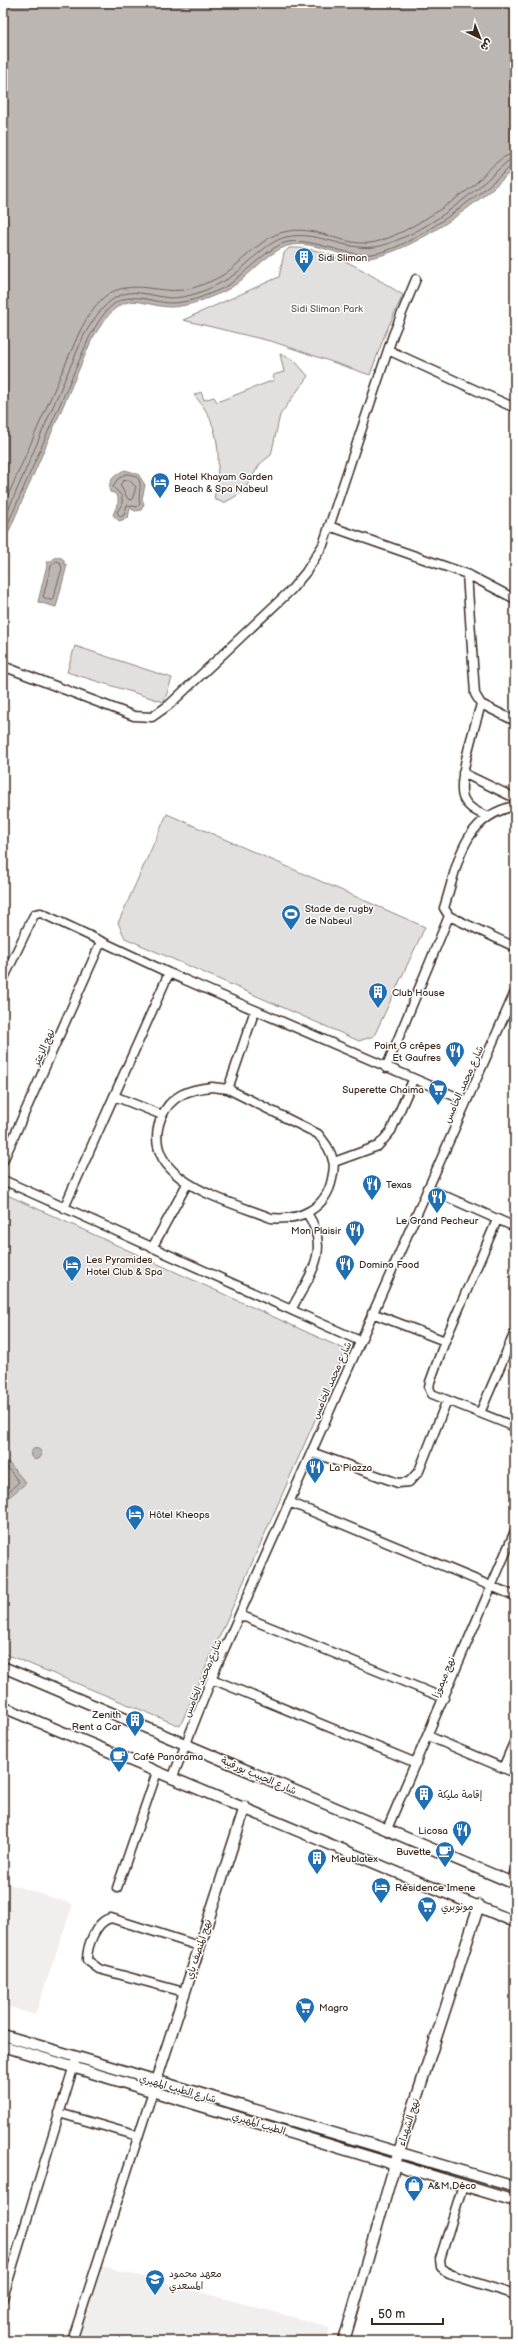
<svg xmlns="http://www.w3.org/2000/svg" width="518" height="2344" viewBox="0 0 518 2344" font-family="'Balsamiq Sans','Playpen Sans Arabic',sans-serif">
<style>
.built{fill:#f1efee}
.green{fill:#e2e0de;stroke:#8e857e}
.water{fill:#bcb6b3;stroke:#887e77}
.lines{fill:none;stroke-linecap:round;stroke-linejoin:round}
.shore{stroke:#6f625a;stroke-width:1}
.minor-casing{stroke:#3b2a1e;stroke-width:11}
.tertiary-casing{stroke:#3b2a1e;stroke-width:13}
.minor{stroke:#fff;stroke-width:8}
.tertiary{stroke:#fff;stroke-width:10}
.labels{text-anchor:middle;stroke-width:3;stroke-linejoin:round;paint-order:stroke}
.poi-label{font-size:10px;fill:#3b2a1e;stroke:#fff;text-anchor:start}
.park-label{font-size:10px;fill:#65584e;stroke:#fff}
.street-label{font-size:10px;fill:#3b2a1e;stroke:#fff}
</style>
<rect width="100%" height="100%" fill="#fff"/>
<filter id="ink" filterUnits="userSpaceOnUse"><feTurbulence type="fractalNoise" baseFrequency=".025" numOctaves="2"/><feDisplacementMap in="SourceGraphic" scale="8" xChannelSelector="R" yChannelSelector="G"/><feConvolveMatrix kernelMatrix="1 2 1 2 8 2 1 2 1" color-interpolation-filters="sRGB"/></filter>
<g filter="url(#ink)">
<path class="built" d="M3,1882L73,1904L35,2015L3,2005Z
M103,2266L330,2327L326,2341H78Z"/>
<path class="green" d="M289,248C331,246 369,274 403,295L385,334L370,375L274,342L183,320L279,277L284,253Z
M280,354L294,360L308,376L280,415L271,455L260,464L243,492L224,503L214,499C221,461 222,425 194,395L201,392L204,400L214,397L217,402L274,380L273,375L284,372Z
M75,646L172,678L164,702L67,672Z
M167,814L425,927L374,1036L359,1041L125,938L118,923Z
M3,1193L346,1350L180,1726L3,1653Z"/>
<path class="water" d="M3,3H515V167C487,198 401,262 359,258C336,255 310,239 287,246C263,254 247,281 223,292C206,299 190,306 171,307C161,307 151,304 141,302C116,297 104,321 92,339L3,545Z
M125,470L138,474L145,485L142,499L144,504L141,510L135,511L130,508L128,518L119,521L113,515L118,503V497L114,493L110,492C107,481 115,474 125,470Z
M55,557H60L64,560V564L67,565L56,607L38,602L48,561H52Z
M30.5 1454a5.5 5.5 0 1 1 11 0a5.5 5.5 0 1 1-11 0Z
M7,1461L26,1483L3,1502V1464Z"/>
<g class="lines">
<path class="shore" d="M126,474C149,475 136,493 140,504L137,507L127,505L124,515L120,517L117,512L122,504V496L113,487L117,480Z
M129,480L136,487L132,500L128,499L120,485L123,481Z
M3,507L79,333C86,319 96,301 110,293C139,278 165,298 196,287C204,284 215,280 223,275C243,262 261,237 284,232C315,224 342,246 370,243C398,240 451,203 473,186C484,176 499,154 515,154
M3,522L84,335C97,314 112,289 140,293C150,294 160,297 170,298C189,298 208,290 224,281C246,270 262,243 286,237C321,229 352,257 387,244C433,228 472,194 508,161L515,160
M3,535L89,338C96,326 103,312 114,304C132,291 150,302 170,303C179,303 190,301 199,298C209,294 221,290 230,284C245,273 271,245 288,242C317,238 343,257 372,254C411,250 482,193 511,166L515,165
M57,561L60,562L62,569L52,601L43,597L51,566Z
M3,1467H7L19,1482L3,1497"/>
<defs>
<path id="minor" d="M388,350L515,408
M329,526L467,574L515,599
M467,574L475,694L481,704L515,721
M8,668L134,716L152,717L169,705L291,590L306,572L323,545L393,335L416,279
M481,704C476,723 457,780 463,797C467,808 478,812 488,817
M463,773L515,798
M515,806C462,817 458,864 444,908L449,916L515,947
M3,980L33,917L35,914L41,913L169,973L466,1101
M386,1068L449,916
M212,1087L228,1089L318,1134C325,1143 331,1150 333,1161C335,1166 333,1174 332,1179C326,1209 299,1221 271,1218C229,1201 137,1180 161,1118C170,1095 190,1089 212,1087Z
M228,1089L255,1010
M114,1096L162,1115
M3,1161L101,942
M334,1162L378,1146L391,1131L413,1080
M3,1180L360,1341
M427,1188L515,1227
M64,1208L169,973
M152,1248L187,1184
M291,1310C309,1276 332,1251 307,1213
M372,1313L445,1341L430,1382L429,1388L432,1394L515,1427
M445,1341L497,1220
M480,1413L515,1332
M311,1452L398,1483L409,1482L419,1471L447,1400
M289,1502L515,1596
M240,1615L444,1698
M212,1679L416,1763
M428,1736L515,1773
M503,1768L515,1740
M172,1779L215,1670L515,992
M387,1829L515,1531
M511,1882L515,1871
M117,1888L157,1772
M184,1992L99,1969L87,1960C87,1946 96,1921 111,1918L199,1946
M59,2113L138,2136
M463,2185L440,2259L441,2267L449,2274L515,2295
M3,2298L75,2062
M72,2341L153,2091"/>
<path id="tertiary" d="M3,1667L515,1884
M3,1707L515,1922
M3,2035L515,2187
M3,2046L515,2201
M154,2087L245,1807
M344,2341L395,2164L479,1905"/>
</defs>
<use href="#minor" class="minor-casing"/>
<use href="#tertiary" class="tertiary-casing"/>
<use href="#minor" class="minor"/>
<use href="#tertiary" class="tertiary"/>
</g>
</g>
<defs>
<symbol id="building-pin" viewBox="-11 -11 22 30"><path d="M0 17L-7.5 6A9.5 9.5 0 1 1 7.5 6Z" fill="#1f6fb2" stroke="#fff"/><path d="M-4-6H4V6H1V3H-1V6H-4ZM-2.5-4.3h1.7v1.8h-1.7ZM.8-4.3h1.7v1.8H.8ZM-2.5-1h1.7V.8h-1.7ZM.8-1h1.7V.8H.8Z" fill="#fff"/></symbol>
<symbol id="hotel-pin" viewBox="-11 -11 22 30"><path d="M0 17L-7.5 6A9.5 9.5 0 1 1 7.5 6Z" fill="#1f6fb2" stroke="#fff"/><path d="M-6-4.5h1.5V1H6V5H4.5V3h-9V5H-6ZM-4 0a1.8 1.8 0 1 1 3.6 0ZM.5 0V-2.5h3Q6-2.5 6 0Z" fill="#fff"/></symbol>
<symbol id="stadium-pin" viewBox="-11 -11 22 30"><path d="M0 17L-7.5 6A9.5 9.5 0 1 1 7.5 6Z" fill="#1f6fb2" stroke="#fff"/><path d="M0-5a6.5 5 0 1 0 0 10a6.5 5 0 1 0 0-10ZM-3.5-1.8h7v3.6h-7Z" fill="#fff"/></symbol>
<symbol id="restaurant-pin" viewBox="-11 -11 22 30"><path d="M0 17L-7.5 6A9.5 9.5 0 1 1 7.5 6Z" fill="#1f6fb2" stroke="#fff"/><path d="M-5-6h1v4h1v-4h1v4h1v-4h1v5L-1.5 .5V6h-2V.5L-5-1ZM5-6V6H3V1.5H1.5Q1.5-4 5-6Z" fill="#fff"/></symbol>
<symbol id="supermarket-pin" viewBox="-11 -11 22 30"><path d="M0 17L-7.5 6A9.5 9.5 0 1 1 7.5 6Z" fill="#1f6fb2" stroke="#fff"/><path d="M-6-5.5h2.5l.6 2H6L4.5 2H-2.5L-4.4-4H-6ZM-1.5 3.2a1.3 1.3 0 1 0 .1 0ZM3 3.2a1.3 1.3 0 1 0 .1 0Z" fill="#fff"/></symbol>
<symbol id="cafe-pin" viewBox="-11 -11 22 30"><path d="M0 17L-7.5 6A9.5 9.5 0 1 1 7.5 6Z" fill="#1f6fb2" stroke="#fff"/><path d="M-5.5-4.5H6V0H3Q3 3.5 0 3.5H-2.5Q-5.5 3.5-5.5 0ZM3-3.2v2h1.7v-2ZM-6 4.5H4V6H-6Z" fill="#fff"/></symbol>
<symbol id="shop-pin" viewBox="-11 -11 22 30"><path d="M0 17L-7.5 6A9.5 9.5 0 1 1 7.5 6Z" fill="#1f6fb2" stroke="#fff"/><path d="M-5-2.5h2.3a2.7 3.5 0 0 1 5.4 0H5L5.5 6h-11ZM-1.5-2.5h3a1.5 2.3 0 0 0-3 0Z" fill="#fff"/></symbol>
<symbol id="school-pin" viewBox="-11 -11 22 30"><path d="M0 17L-7.5 6A9.5 9.5 0 1 1 7.5 6Z" fill="#1f6fb2" stroke="#fff"/><path d="M0-5L7-2L0 1L-7-2ZM-4 1L0 2.5L4 1V4Q0 6-4 4Z" fill="#fff"/></symbol>
</defs>
<g fill-rule="evenodd">
<use href="#building-pin" x="293" y="246" width="22" height="30"/>
<use href="#hotel-pin" x="149" y="471" width="22" height="30"/>
<use href="#stadium-pin" x="280" y="903" width="22" height="30"/>
<use href="#building-pin" x="367" y="981" width="22" height="30"/>
<use href="#restaurant-pin" x="444" y="1040" width="22" height="30"/>
<use href="#supermarket-pin" x="427" y="1078" width="22" height="30"/>
<use href="#restaurant-pin" x="361" y="1173" width="22" height="30"/>
<use href="#restaurant-pin" x="426" y="1186" width="22" height="30"/>
<use href="#restaurant-pin" x="344" y="1219" width="22" height="30"/>
<use href="#restaurant-pin" x="334" y="1253" width="22" height="30"/>
<use href="#hotel-pin" x="61" y="1254" width="22" height="30"/>
<use href="#restaurant-pin" x="304" y="1456" width="22" height="30"/>
<use href="#hotel-pin" x="124" y="1503" width="22" height="30"/>
<use href="#building-pin" x="124" y="1709" width="22" height="30"/>
<use href="#cafe-pin" x="108" y="1745" width="22" height="30"/>
<use href="#building-pin" x="413" y="1783" width="22" height="30"/>
<use href="#restaurant-pin" x="451" y="1819" width="22" height="30"/>
<use href="#cafe-pin" x="434" y="1840" width="22" height="30"/>
<use href="#building-pin" x="306" y="1847" width="22" height="30"/>
<use href="#hotel-pin" x="370" y="1876" width="22" height="30"/>
<use href="#supermarket-pin" x="416" y="1895" width="22" height="30"/>
<use href="#supermarket-pin" x="294" y="1996" width="22" height="30"/>
<use href="#shop-pin" x="403" y="2174" width="22" height="30"/>
<use href="#school-pin" x="144" y="2268" width="22" height="30"/>
</g>
<g class="labels">
<g class="poi-label">
<text x="318" y="261">Sidi Sliman</text>
<text x="174" y="480">Hotel Khayam Garden<tspan x="174" dy="12">Beach &amp; Spa Nabeul</tspan></text>
<text x="305" y="912">Stade de rugby<tspan x="305" dy="12">de Nabeul</tspan></text>
<text x="392" y="996">Club House</text>
<text x="441" y="1049" text-anchor="end">Point G crêpes<tspan x="441" dy="12">Et Gaufres</tspan></text>
<text x="424" y="1093" text-anchor="end">Superette Chaima</text>
<text x="386" y="1188">Texas</text>
<text x="437" y="1224" text-anchor="middle">Le Grand Pecheur</text>
<text x="341" y="1234" text-anchor="end">Mon Plaisir</text>
<text x="86" y="1263">Les Pyramides<tspan x="86" dy="12">Hotel Club &amp; Spa</tspan></text>
<text x="359" y="1268">Domino Food</text>
<text x="329" y="1471">La Piazza</text>
<text x="149" y="1518">Hôtel Kheops</text>
<text x="121" y="1718" text-anchor="end">Zenith<tspan x="121" dy="12">Rent a Car</tspan></text>
<text x="133" y="1760">Café Panorama</text>
<text x="438" y="1798">إقامة مليكة</text>
<text x="448" y="1834" text-anchor="end">Licosa</text>
<text x="431" y="1855" text-anchor="end">Buvette</text>
<text x="331" y="1862">Meublatex</text>
<text x="395" y="1891">Résidence Imene</text>
<text x="441" y="1910">مونوبري</text>
<text x="319" y="2011">Magro</text>
<text x="428" y="2189">A&amp;M Déco</text>
<text x="169" y="2277">معهد محمود<tspan x="169" dy="12">المسعدي</tspan></text>
</g>
<g class="park-label">
<text x="327" y="312">Sidi Sliman Park</text>
</g>
<g class="street-label">
<text transform="translate(43 1047) rotate(-66)" y="4">نهج الزعتر</text>
<text transform="translate(463 1084) rotate(-66)" y="4">شارع محمد الخامس</text>
<text transform="translate(331 1380) rotate(-66)" y="4">شارع محمد الخامس</text>
<text transform="translate(443 1677) rotate(-67)" y="4">نهج ميموزا</text>
<text transform="translate(202 1678) rotate(-67)" y="4">شارع محمد الخامس</text>
<text transform="translate(259 1775) rotate(23)" y="4">شارع الحبيب بورقيبة</text>
<text transform="translate(198 1949) rotate(-72)" y="4">نهج المنصف باي</text>
<text transform="translate(178 2088) rotate(16)" y="4">شارع الطيب المهيري</text>
<text transform="translate(408 2122) rotate(-72)" y="4">نهج الشهداء</text>
<text transform="translate(259 2123) rotate(17)" y="4">الطيب المهيري</text>
</g>
</g>
<rect width="518" height="2344" fill="none" stroke="#fff" stroke-width="16"/>
<rect x="8" y="8" width="502" height="2328" fill="none" stroke="#3b2a1e" stroke-width="1.5" filter="url(#ink)"/>
<g transform="translate(480 38) rotate(137)" stroke="#ffffff" stroke-width="3" paint-order="stroke">
<path d="M0-3L7 15L0 10L-7 15Z" fill="#3b2a1e"/>
<text y="-6" font-size="11" font-weight="bold" text-anchor="middle" fill="#3b2a1e">ش</text>
</g>
<path d="M372 2318v6h71v-6" fill="none" stroke="#3b2a1e" stroke-width="2"/>
<text x="378" y="2318" font-size="12" fill="#3b2a1e" stroke="#ffffff" stroke-width="3" paint-order="stroke">50 m</text>
</svg>
